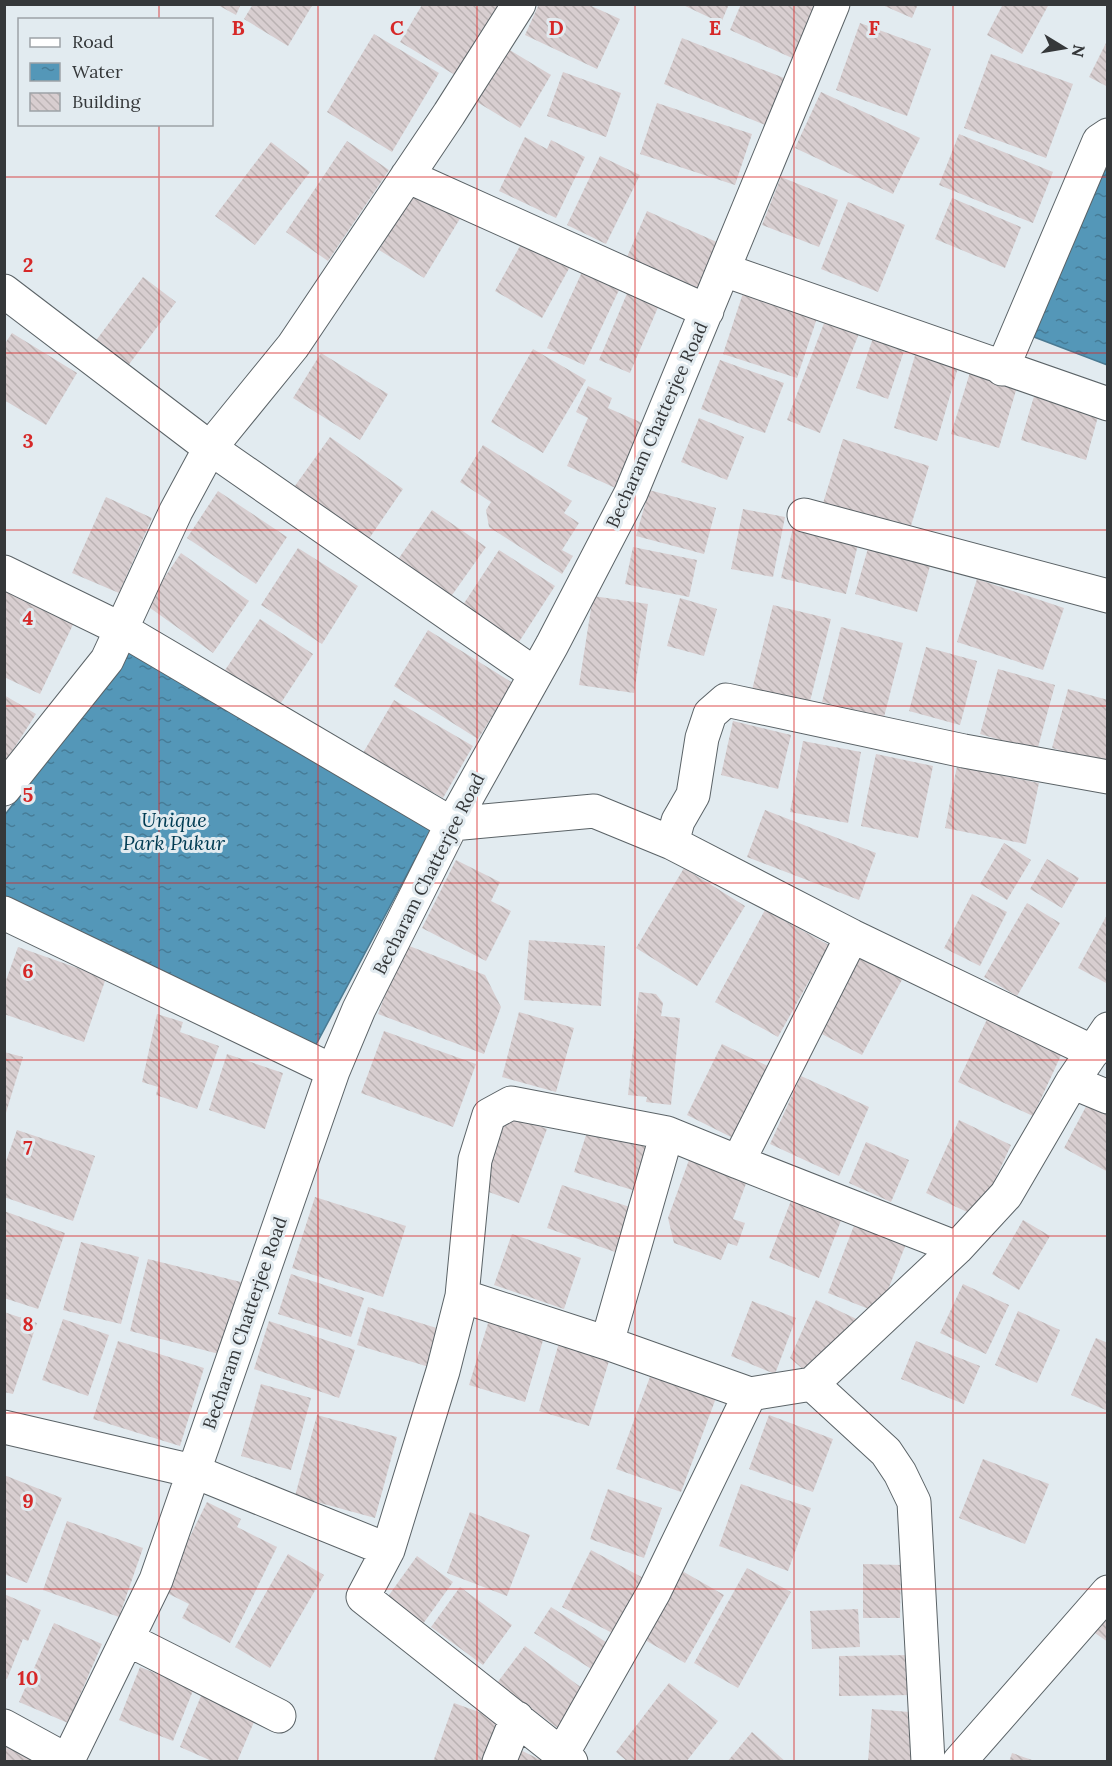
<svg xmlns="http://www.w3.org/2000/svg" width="1112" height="1766" viewBox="0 0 1112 1766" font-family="Lora,serif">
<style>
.water{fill:url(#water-ripples);stroke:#4b7a92;stroke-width:1.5}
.building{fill:url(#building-back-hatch)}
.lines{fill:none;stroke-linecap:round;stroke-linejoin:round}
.minor-casing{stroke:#5b6367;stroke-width:35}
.minor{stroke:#fff;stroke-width:33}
.grid{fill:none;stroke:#d62828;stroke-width:1.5;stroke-opacity:0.55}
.labels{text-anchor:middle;stroke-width:6;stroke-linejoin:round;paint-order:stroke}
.street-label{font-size:18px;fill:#35383a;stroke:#e2ebf0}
.water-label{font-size:20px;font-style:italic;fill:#003b52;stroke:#e2ebf0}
.grid-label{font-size:20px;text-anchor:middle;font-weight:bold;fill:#d62828;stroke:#e2ebf0;stroke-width:6;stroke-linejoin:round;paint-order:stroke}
</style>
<defs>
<pattern id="water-ripples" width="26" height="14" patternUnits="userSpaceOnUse" patternTransform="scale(1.5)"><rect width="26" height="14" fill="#5497b8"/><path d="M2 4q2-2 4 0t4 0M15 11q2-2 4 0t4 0" fill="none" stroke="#467c97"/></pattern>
<pattern id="building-back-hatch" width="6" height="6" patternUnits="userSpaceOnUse" patternTransform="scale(1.5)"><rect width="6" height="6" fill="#d8ced0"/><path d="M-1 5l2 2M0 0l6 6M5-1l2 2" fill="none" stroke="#bab2b3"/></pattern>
</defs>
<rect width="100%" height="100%" fill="#e2ebf0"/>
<path class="water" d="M1107,170V365L1034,337L1098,171Z
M135,644L436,820L311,1054L5,907L4,816Z"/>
<path class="building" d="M216,4H241L236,15Z
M253,4H313L288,46L244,19Z
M539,4H587L620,19L597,69L525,35Z
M681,4H729L721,23Z
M741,4H818L801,62L730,30Z
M880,4H918L912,18Z
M1003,4H1049L1022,54L987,35Z
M422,5H502L460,78L400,42Z
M860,23L931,49L907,116L836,90Z
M374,34L439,73L392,152L327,112Z
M682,38L784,78L765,125L664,84Z
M1108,39V87L1089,77Z
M508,49L551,75L520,128L477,102Z
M991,54L1073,84L1046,158L964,128Z
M563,72L621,93L606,137L547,116Z
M821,92L920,138L893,194L795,148Z
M657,103L752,134L735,185L640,154Z
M959,134L1053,172L1033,223L939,185Z
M525,137L547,149L551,140L585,157L556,218L499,191Z
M347,141L389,170L328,261L286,232Z
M271,142L310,172L255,245L215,216Z
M600,156L640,175L606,244L567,225Z
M781,177L838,200L819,247L762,225Z
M416,189L461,217L424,278L379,250Z
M952,198L1021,227L1005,268L935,239Z
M848,202L905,225L878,292L821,269Z
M647,211L719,243L698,289L627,257Z
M525,237L572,263L542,318L495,291Z
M582,272L619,290L584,365L547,348Z
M143,277L176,302L121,375L89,350Z
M631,284L662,298L630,373L599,360Z
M746,284L820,309L797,378L723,354Z
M826,318L860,331L820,433L787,420Z
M876,329L908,339L888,399L856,388Z
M12,333L77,373L46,425L4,400V345Z
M533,349L586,380L543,453L491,422Z
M916,352L959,364L937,441L894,428Z
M321,353L388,394L360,440L293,398Z
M720,360L784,383L765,433L701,409Z
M972,366L1019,380L999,448L951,434Z
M588,386L612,398L608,408L647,425L622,491L567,466L588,418L576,412Z
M1035,393L1099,413L1086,460L1021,440Z
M699,418L744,437L727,480L681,462Z
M330,437L403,489L366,543L292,490Z
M843,439L929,466L910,529L823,503Z
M483,445L572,501L564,513L579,523L562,550L573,556L562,574L489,527L486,510L491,502L460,482Z
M649,490L716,508L704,554L636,536Z
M218,491L287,537L256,584L187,538Z
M106,497L152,518L119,593L72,573Z
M743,509L785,517L773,577L731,569Z
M432,510L486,547L450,598L397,561Z
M794,524L859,540L846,594L781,578Z
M870,541L932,559L917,612L855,594Z
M633,547L697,560L689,597L625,584Z
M298,548L358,586L322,644L261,605Z
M499,550L555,586L517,645L461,608Z
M181,553L249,601L213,653L146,605Z
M4,575L79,612L40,694L4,677Z
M977,579L1064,608L1043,670L957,642Z
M593,596L648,604L634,693L579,685Z
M680,598L717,609L704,656L667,646Z
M773,605L831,619L809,705L752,690Z
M260,619L313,654L277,709L223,673Z
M841,627L903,643L884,717L822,702Z
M428,630L513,683L478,739L394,686Z
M926,647L977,661L960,725L909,711Z
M998,669L1055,685L1037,751L980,734Z
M1068,689L1108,700V764L1052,748Z
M4,695L36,714L4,764Z
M394,700L473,746L443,798L363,753Z
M733,721L791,735L778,789L721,775Z
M803,741L861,752L848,823L790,812Z
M876,754L933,766L918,838L861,826Z
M957,766L1039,783L1026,844L945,828Z
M765,810L876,853L859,900L747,857Z
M1004,843L1031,860L1007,900L980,884Z
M1047,859L1079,878L1062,908L1030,889Z
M456,860L500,882L491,901L511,911L486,961L422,928Z
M684,868L745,906L697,986L636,948Z
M972,894L1007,912L980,966L944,948Z
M1027,903L1060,923L1017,996L984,977Z
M765,910L829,945L778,1037L715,1002Z
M1108,913V984L1078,968Z
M529,940L605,946L601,1006L524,1000Z
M404,944L485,975L501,1007L484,1054L378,1014Z
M18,947L106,978L84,1042L4,1014V986Z
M860,950L905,974L862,1055L818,1032Z
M639,992L656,994L663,1003L661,1016L680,1018L671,1105L646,1102L647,1097L628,1095Z
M519,1012L574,1028L556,1092L502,1077Z
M157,1014L183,1022L180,1032L219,1046L197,1109L156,1095L158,1087L142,1082Z
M988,1017L1063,1051L1033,1116L958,1082Z
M384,1031L476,1064L453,1127L361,1093Z
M722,1044L770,1067L735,1139L687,1115Z
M4,1052L23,1057L5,1116H4Z
M227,1054L283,1073L265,1129L209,1110Z
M801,1076L869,1107L839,1176L770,1144Z
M1091,1097L1108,1106V1172L1064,1148Z
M503,1112L547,1129L519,1203L475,1187Z
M959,1120L1011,1145L978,1217L926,1193Z
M589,1126L653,1147L639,1192L574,1172Z
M17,1130L95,1156L73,1221L4,1197V1167Z
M866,1142L909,1160L891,1202L849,1183Z
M689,1160L747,1181L733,1219L745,1223L737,1246L728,1243L721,1260L674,1243L668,1218Z
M562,1185L633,1208L618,1253L547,1228Z
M315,1197L406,1226L383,1297L292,1268Z
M792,1198L842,1218L819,1278L769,1258Z
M4,1211L65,1233L38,1309L4,1298Z
M1023,1220L1050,1236L1019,1290L992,1274Z
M855,1223L906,1244L879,1313L828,1293Z
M512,1234L581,1258L564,1309L494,1285Z
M81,1242L139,1257L121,1324L63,1310Z
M148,1259L241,1282L223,1355L130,1331Z
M291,1274L364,1298L351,1337L278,1314Z
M963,1284L1009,1305L986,1354L940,1333Z
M816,1300L865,1323L812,1377L790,1358Z
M752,1301L796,1318L775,1374L731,1356Z
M368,1307L440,1329L429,1367L357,1345Z
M1018,1311L1060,1330L1037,1383L995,1365Z
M4,1312L37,1323L13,1394L4,1392Z
M63,1319L109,1335L88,1396L42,1380Z
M489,1320L544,1337L525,1402L469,1385Z
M269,1321L355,1350L339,1398L254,1369Z
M1096,1338L1108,1343V1411L1071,1395Z
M118,1341L204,1368L180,1446L93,1419Z
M916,1341L980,1366L964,1404L901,1379Z
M559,1343L610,1358L589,1426L539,1411Z
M654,1366L719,1390L681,1492L616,1469Z
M261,1384L311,1398L291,1470L241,1456Z
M317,1415L397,1437L375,1518L295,1496Z
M769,1415L833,1439L813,1492L749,1469Z
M983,1459L1049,1484L1025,1544L959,1518Z
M4,1475L62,1498L27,1583L4,1574Z
M741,1484L811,1508L788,1571L719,1546Z
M608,1489L662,1508L644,1558L590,1539Z
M207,1502L241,1519L237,1527L277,1547L230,1643L182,1618L189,1604L163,1591Z
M470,1512L530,1535L507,1596L447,1573Z
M67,1521L143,1548L119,1617L43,1590Z
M591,1550L649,1581L620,1637L562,1607Z
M288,1554L324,1575L270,1668L235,1647Z
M417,1556L453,1582L420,1628L384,1602Z
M863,1564L901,1565L900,1618H863Z
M677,1568L724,1595L685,1663L638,1636Z
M747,1568L791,1592L738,1688L694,1663Z
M460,1587L512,1625L483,1665L431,1627Z
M4,1594L41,1610L28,1641L23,1639L7,1679L4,1678Z
M551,1607L609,1644L593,1670L534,1633Z
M1108,1608V1642L1092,1631Z
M858,1609L860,1647L812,1649L810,1611Z
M54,1623L102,1644L68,1723L19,1702Z
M525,1646L586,1691L559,1729L497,1683Z
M912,1655L913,1695L839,1696V1656Z
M140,1667L194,1688L173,1741L119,1720Z
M669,1683L718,1721L686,1762H628L616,1752Z
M203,1691L257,1715L237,1762H214L180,1747Z
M454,1703L498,1719L482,1762H433Z
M872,1709L922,1713L919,1762H868Z
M752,1732L786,1762H727Z
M4,1734L43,1762H4Z
M514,1747L545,1762H506Z
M1012,1753L1035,1761V1762H1009Z"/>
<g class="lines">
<defs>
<path id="minor" d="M407,176L707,311
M724,270L1108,404
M4,291L210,448L535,674
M1002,369L1099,141L1108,135
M804,515L1108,596
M4,572L121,629L452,824L594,811L672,843L852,936L1093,1052
M4,789L107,660L176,511L210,448L293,346L449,114L519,4
M672,843L678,821L693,795L702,738L710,714L726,700L964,751L1108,777
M4,913L333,1071
M1072,1082L1108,1097
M738,1162L957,1248
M462,1296L475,1160L489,1115L511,1103L667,1133
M607,1343L667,1133L738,1162L852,936
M812,1384L886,1452L900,1473L914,1502L928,1762
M4,1427L193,1471L388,1550L443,1371L462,1296L607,1343L750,1394L812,1384L957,1248L1006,1195L1072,1082L1108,1029
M388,1550L363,1597L571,1762
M127,1639L279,1716
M4,1726L68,1761
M562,1754L654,1592L750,1394
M67,1762L156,1580L333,1071L359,1009L452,824L552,645L631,493L833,4
M499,1762L517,1718
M959,1762L1108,1592"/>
</defs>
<use href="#minor" class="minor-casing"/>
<use href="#minor" class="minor"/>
</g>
<path class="grid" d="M159,4V20M318,4V1762M477,4V1762M635,4V1762M794,4V1762M953,4V1762M159,124V1762M4,177H1108M4,353H1108M4,530H1108M4,706H1108M4,883H1108M4,1060H1108M4,1236H1108M4,1413H1108M4,1589H1108"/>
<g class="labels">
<g class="street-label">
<text transform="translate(657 425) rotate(-66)" y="6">Becharam Chatterjee Road</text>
<text transform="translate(429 874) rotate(-63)" y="6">Becharam Chatterjee Road</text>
<text transform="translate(245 1323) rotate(-71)" y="6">Becharam Chatterjee Road</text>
</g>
<g class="water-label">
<text x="174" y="827">Unique<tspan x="174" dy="23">Park Pukur</tspan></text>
</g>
</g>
<g class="grid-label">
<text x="238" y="35">B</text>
<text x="397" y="35">C</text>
<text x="556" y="35">D</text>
<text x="715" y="35">E</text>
<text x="874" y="35">F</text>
<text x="28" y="272">2</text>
<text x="28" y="448">3</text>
<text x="28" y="625">4</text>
<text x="28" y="802">5</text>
<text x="28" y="978">6</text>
<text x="28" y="1155">7</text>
<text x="28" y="1331">8</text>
<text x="28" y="1508">9</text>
<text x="28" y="1685">10</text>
</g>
<rect width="1112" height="1766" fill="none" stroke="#35383a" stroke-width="12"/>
<rect x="18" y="18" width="195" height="108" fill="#e2ebf0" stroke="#9da3a7" stroke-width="1.5"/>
<rect x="30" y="38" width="30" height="9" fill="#ffffff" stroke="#9da3a7" stroke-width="1.5"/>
<text x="72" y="48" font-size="18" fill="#35383a">Road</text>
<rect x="30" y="63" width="30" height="18" fill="url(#water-ripples)" stroke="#9da3a7" stroke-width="1.5"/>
<text x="72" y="78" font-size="18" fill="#35383a">Water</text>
<rect x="30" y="93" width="30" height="18" fill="url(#building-back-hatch)" stroke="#9da3a7" stroke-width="1.5"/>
<text x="72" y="108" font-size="18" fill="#35383a">Building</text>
<g transform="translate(1064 48) rotate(101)" stroke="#e2ebf0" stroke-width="4.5" paint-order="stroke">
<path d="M0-4.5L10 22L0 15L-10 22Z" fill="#35383a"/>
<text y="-9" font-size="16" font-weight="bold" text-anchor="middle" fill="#35383a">N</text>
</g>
</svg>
